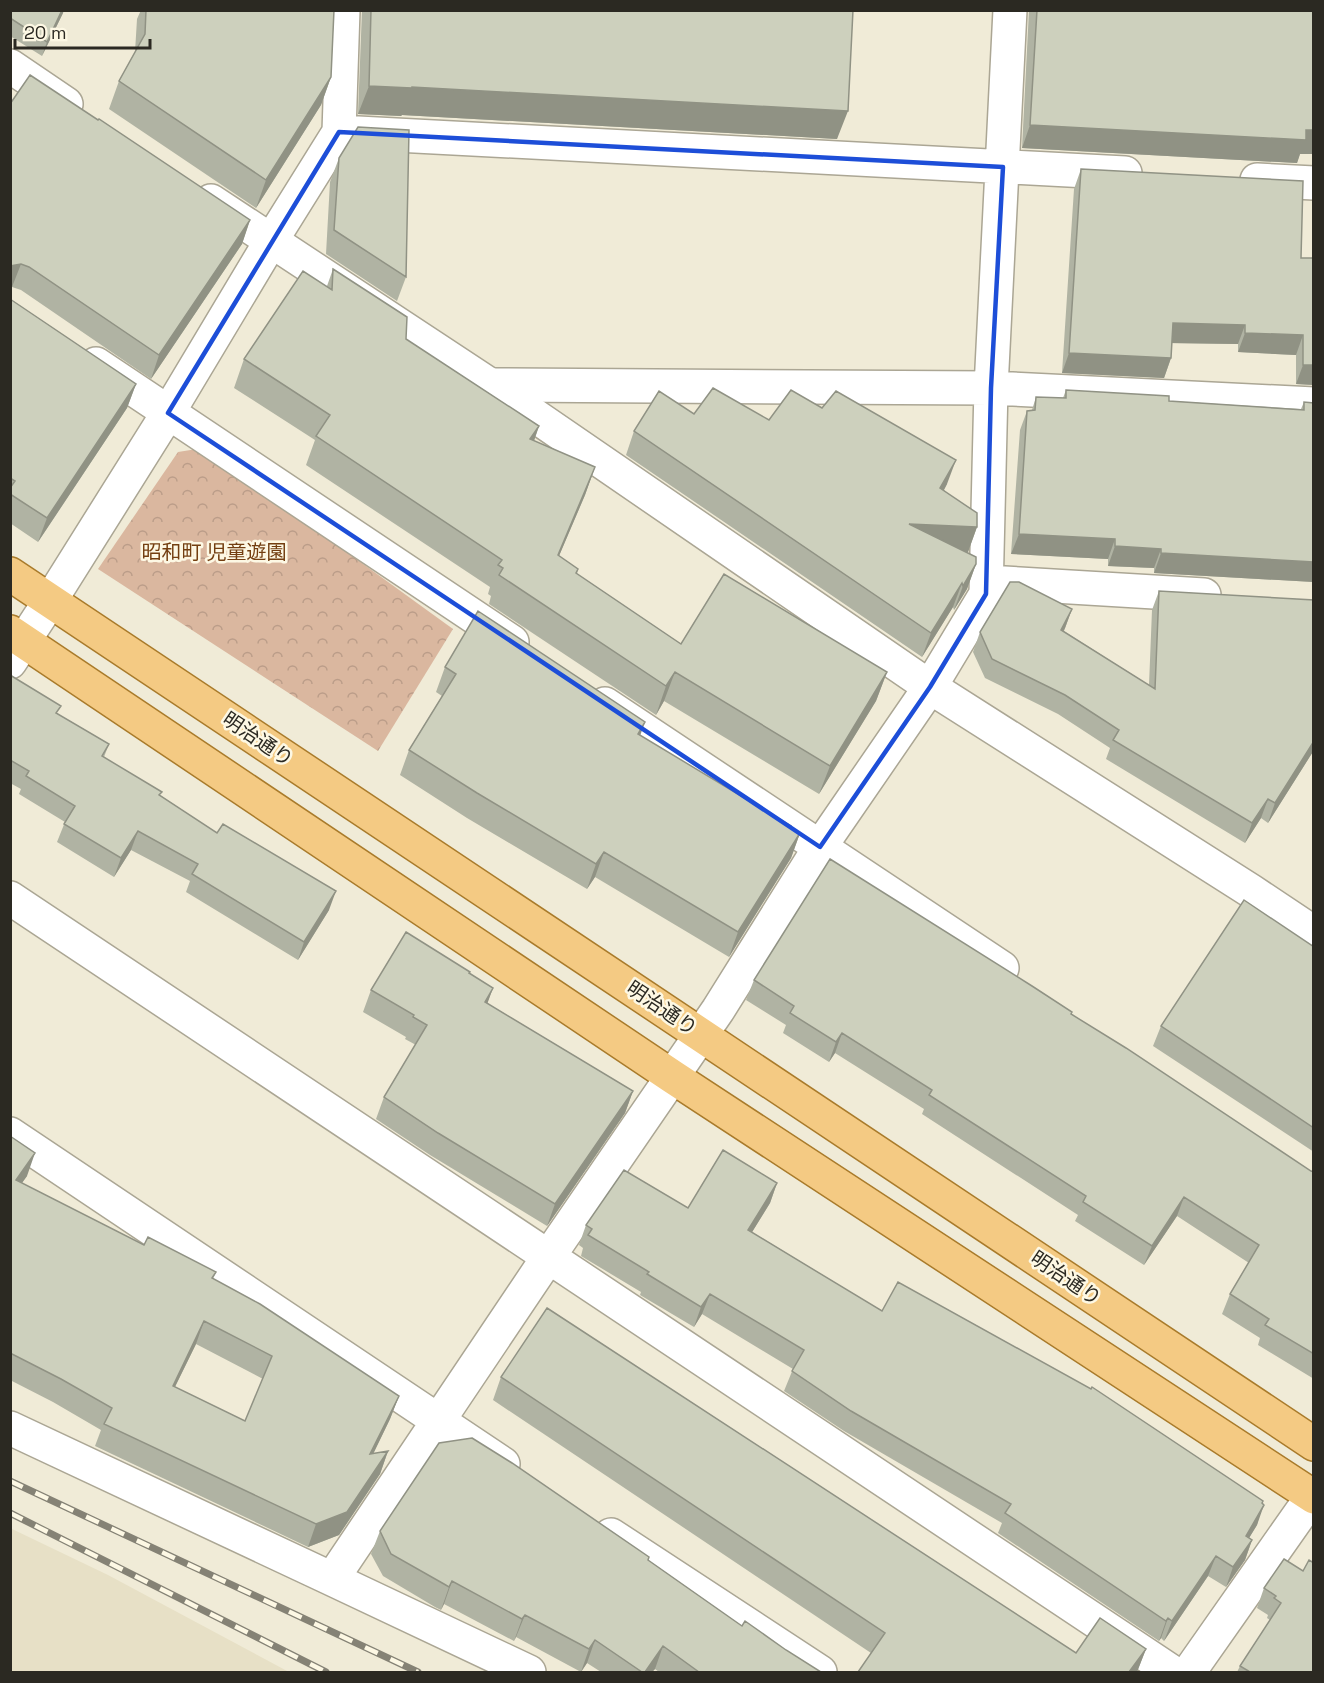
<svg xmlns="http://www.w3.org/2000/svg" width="1324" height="1683" viewBox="0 0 1324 1683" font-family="'Space Grotesk','Noto Sans JP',sans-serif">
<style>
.built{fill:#e7e0c6}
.forest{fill:url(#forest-crowns)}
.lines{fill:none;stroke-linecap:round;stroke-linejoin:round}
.minor-casing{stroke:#aba694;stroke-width:36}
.tertiary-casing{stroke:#aba694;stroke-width:36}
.primary-casing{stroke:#a97b2b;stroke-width:36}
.minor{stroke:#fff;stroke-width:33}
.tertiary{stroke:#fff;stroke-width:33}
.primary{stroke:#f4ca83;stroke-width:33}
.rail-casing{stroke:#858275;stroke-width:7}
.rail{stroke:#fdf8e4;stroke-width:4.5;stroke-dasharray:14;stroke-linecap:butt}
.wall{fill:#b0b3a3;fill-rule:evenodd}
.shaded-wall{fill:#909284}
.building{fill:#cdd0bd;stroke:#909284;stroke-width:1.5;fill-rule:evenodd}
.marked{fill:none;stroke:#1d4ed8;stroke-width:4.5;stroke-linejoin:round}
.labels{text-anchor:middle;stroke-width:5;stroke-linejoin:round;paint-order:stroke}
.park-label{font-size:20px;fill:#733e10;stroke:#fdf8e4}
.street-label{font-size:20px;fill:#2b2922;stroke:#fdf8e4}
</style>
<defs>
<pattern id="forest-crowns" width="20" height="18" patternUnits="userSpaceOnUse" patternTransform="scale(1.5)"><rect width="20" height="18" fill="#dab79f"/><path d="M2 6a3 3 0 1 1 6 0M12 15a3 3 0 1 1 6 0" fill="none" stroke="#bb9d89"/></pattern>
</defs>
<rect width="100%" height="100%" fill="#f0ebd7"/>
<path class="built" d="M10,1528L108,1575L289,1672H11Z"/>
<path class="forest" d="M203,448L453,629L378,751L98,569L178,452Z"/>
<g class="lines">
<defs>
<path id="minor" d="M339,132L1125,173
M1257,180L1314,183
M96,364L512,642
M490,385L991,388L1314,404
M987,582L1204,595
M10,662L50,601L168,413L271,241L339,132L343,10
M605,704L1002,968
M10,898L1172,1672
M10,1134L503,1464
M10,1428L332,1579
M611,1535L820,1672
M529,1672L332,1579L549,1256L718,1010L820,847L930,687L986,594L991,388L1010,10
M1189,1672L1314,1494"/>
<path id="tertiary" d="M10,66L66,104
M211,201L490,385L930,687L1251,891L1314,933"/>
<path id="primary" d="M10,574L1314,1444
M10,632L673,1077L1314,1497"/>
</defs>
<use href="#minor" class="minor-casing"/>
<use href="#tertiary" class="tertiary-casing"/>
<use href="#primary" class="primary-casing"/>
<use href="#minor" class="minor"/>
<use href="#tertiary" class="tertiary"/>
<use href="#primary" class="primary"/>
<defs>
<path id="rail" d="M10,1481L418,1672
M10,1513L326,1672"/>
</defs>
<use href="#rail" class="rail-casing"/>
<use href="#rail" class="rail"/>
</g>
<path class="wall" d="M10,10L63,13L42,56L10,36Z
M141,10H334L331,77L321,105L256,208L109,109L119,81L135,52L137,19Z
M362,10H853L837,139L402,115L401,116L358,114Z
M1029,10H1314V154H1300L1297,163L1022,148Z
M10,104L250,220L242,244L151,379L21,290L12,287Z
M339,158L406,277L397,301L326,254L330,182Z
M1081,169L1301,258L1314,385L1296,384V355L1238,352V344L1172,343L1171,358L1164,378L1062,373L1074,189Z
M333,269L406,339L539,426L534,441L595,467L585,495L559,556L578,569L577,574L681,644L887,672L876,701L819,794L664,701L656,715L489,604L491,596L488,594L490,587L306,465L315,440L234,388L244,359L327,286Z
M10,299L136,384L127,408L38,542L10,523Z
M1066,390L1169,401L1301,409L1304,402L1314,403V582L1154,573V568L1108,566V559L1011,554L1020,430L1027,411L1032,410L1036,397L1063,398Z
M694,414L769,420L947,484L944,490L977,527L968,552H966L976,564L967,589L954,610L953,607L922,657L626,455L634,431Z
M1159,591L1314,600V750L1268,823L1261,818L1245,843L1106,759L1110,748L1058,714L985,678L973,652L980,632L1072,609L1064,631L1149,685L1152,610Z
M445,667L640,736L800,833L791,858L729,957L595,877L587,889L467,818L400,775L409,750L442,696L436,692Z
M10,675L58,714L109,744L104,757L329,910L298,960L186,892L190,881L131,850L114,877L57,842L65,822L19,794L21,789L10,783Z
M1314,947V1152L1153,1046L1161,1026Z
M469,973L493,988L487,1003L633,1091L625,1113L547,1226L430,1155L376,1119L384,1097L416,1045L405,1039L406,1037L363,1012L371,990Z
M754,980L1071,1014L1311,1171L1314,1172V1379L1258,1345L1260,1338L1222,1314L1230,1294L1249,1263L1177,1216L1144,1265L1075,1221L1078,1215L922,1114L924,1109L835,1053L829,1062L783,1033L786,1025L746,1000Z
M10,1136L27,1176L22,1183L144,1245L216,1272L213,1279L399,1396L390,1419L373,1454L388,1451L380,1474L339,1535L308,1547L95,1446L101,1430L53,1402L10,1380ZM196,1344L263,1379L245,1421L175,1387Z
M777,1183L770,1203L752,1232L882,1311L1263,1501L1257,1525L1249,1538L1252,1540L1245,1560L1226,1587L1208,1576L1164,1641L1161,1638L1159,1641L998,1533L1002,1523L844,1431L784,1391L793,1369L702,1314L694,1327L640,1295L641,1292L581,1256L583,1248L579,1245L586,1225L688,1208Z
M501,1377L1076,1653L1146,1649L1137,1672H858L871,1653L493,1400Z
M380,1531L649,1557L648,1560L742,1626L786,1650L821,1672H659L655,1669L652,1672H601L587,1663L581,1672L516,1637L514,1641L444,1604L441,1610L435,1607L383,1576L371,1554Z
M1303,1571L1314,1672H1237L1240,1666L1270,1620L1267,1618L1268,1615L1257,1608L1264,1588Z"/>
<path class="shaded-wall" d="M62,10H64L63,13L42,56L47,42Z
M331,77L321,105L256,208L266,180Z
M369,86L412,87L848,111L837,139L402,115L401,116L358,114Z
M1030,125L1314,130V154H1300L1297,163L1022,148Z
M250,220L242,244L151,379L159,355Z
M21,264L12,287L10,288V266Z
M1173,323L1245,325L1238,344L1166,343Z
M1245,333L1303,335L1296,355L1238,352Z
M1069,353L1171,358L1164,378L1062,373Z
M1303,365H1314V385L1296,384Z
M136,384L127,408L38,542L47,518Z
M539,426L529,455L530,439Z
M956,460L947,484L932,512L940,488Z
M595,467L585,495L547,584L558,555Z
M909,524L977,527L968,552L900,548Z
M1019,534L1115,539L1108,559L1011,554Z
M1115,546L1161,549L1154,568L1108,566Z
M1161,553L1314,562V582L1154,573Z
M976,564L967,589L954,610L963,586Z
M962,583L953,607L922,657L931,633Z
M1072,609L1065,628L1054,649L1061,630Z
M675,672L664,701L656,715L666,686Z
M887,672L876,701L819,794L830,766Z
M645,722L636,747L638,734Z
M1314,741V750L1268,823L1275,803Z
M1268,799L1261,818L1245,843L1252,823Z
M138,831L131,850L114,877L121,858Z
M800,833L791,858L729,957L738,932Z
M604,852L595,877L587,889L596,864Z
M336,891L329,910L298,960L304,942Z
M493,988L485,1010V1002Z
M842,1033L835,1053L829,1062L836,1042Z
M633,1091L625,1113L547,1226L555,1204Z
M35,1153L27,1176L10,1199L16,1180Z
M777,1183L770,1203L741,1250L748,1230Z
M1184,1197L1177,1216L1144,1265L1152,1246Z
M710,1294L702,1314L694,1327L701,1307Z
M204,1321L196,1344L164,1409L173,1386Z
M399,1396L390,1419L362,1477L370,1454Z
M388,1451L380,1474L339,1535L308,1547L316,1524Z
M1263,1501L1258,1516L1264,1505L1257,1525L1238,1556L1246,1536Z
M1252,1540L1245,1560L1226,1587L1233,1567Z
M1216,1556L1208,1576L1164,1641L1172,1621Z
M452,1581L444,1604L441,1610L449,1587Z
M525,1615L516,1637L514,1641L522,1619Z
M1168,1618L1161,1638L1159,1641L1166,1621Z
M595,1640L587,1663L581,1672L589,1649Z
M663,1646L655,1669L652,1672H645Z
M1146,1649L1137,1672H1129Z"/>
<path class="building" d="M10,10H62L47,42L10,18Z
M146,10H334L331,77L266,180L119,81L145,34Z
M371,10H853L848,111L412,87V88L369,86Z
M1037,10H1314V130H1306V140L1030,125Z
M30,75L98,120L99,119L250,220L159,355L29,267L21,264L10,266V104Z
M358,127L409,130L406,277L334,230L339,158Z
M1081,169L1303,181L1301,258H1314V365H1303V335L1245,333V325L1173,323L1171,358L1069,353Z
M333,269L407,317L406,339L539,426L530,439L595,467L558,555L578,569L576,573L681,644L724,574L887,672L830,766L675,672L666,686L499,575L503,568L498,565L502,560L316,436L330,415L244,359L303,271L332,290Z
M10,299L136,384L47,518L10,494V488L15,481L10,478Z
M713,388L769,420L791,390L822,408L836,391L956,460L940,488L977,513V527L909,524L976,557V564L963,586L962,583L931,633L634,431L659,391L694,414Z
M1066,390L1169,396V401L1304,410V402L1314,403V562L1161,553V549L1115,546V539L1019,534L1027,411L1035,410L1036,397L1066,398Z
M1010,582H1019L1072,609L1061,630L1155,689L1159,591L1314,600V741L1275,803L1268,799L1252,823L1113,740L1119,730L1065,695L992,659L980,632Z
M478,611L645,722L638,734L791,826L790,827L800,833L738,932L604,852L596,864L477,793L409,750L456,674L445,667Z
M10,675L61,706L56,713L109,744L102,756L162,792L159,795L217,833L223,824L336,891L304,942L192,874L198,864L138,831L121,858L64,824L75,806L26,776L29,771L10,760Z
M830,859L1032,986L1072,1012L1071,1014L1126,1048L1311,1171L1314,1172V1354L1265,1325L1269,1319L1230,1294L1259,1245L1184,1197L1152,1246L1083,1202L1086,1196L929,1095L932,1090L842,1033L836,1042L790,1013L794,1006L754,980Z
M1244,900L1314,947V1128L1161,1026Z
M406,932L470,972L469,973L493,988L485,1002L633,1091L555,1204L438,1133L384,1097L427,1025L413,1017L414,1015L371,990Z
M10,1136L35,1153L16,1180L144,1245L148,1237L216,1272L212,1278L260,1304L399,1396L370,1454L388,1451L347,1512L316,1524L104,1424L112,1408L61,1379L10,1353ZM204,1321L272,1356L245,1421L173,1386Z
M723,1150L777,1183L748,1230L882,1311L898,1282L1091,1389L1092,1387L1263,1501L1262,1503L1264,1505L1246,1536L1252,1540L1233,1567L1216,1556L1172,1621L1168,1618L1166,1621L1005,1513L1011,1504L851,1411L792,1371L804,1350L710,1294L701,1307L647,1274L649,1272L588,1235L592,1229L586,1225L624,1170L688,1208Z
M547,1308L1076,1653L1100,1618L1146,1649L1129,1672H858L885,1633L501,1377Z
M472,1438L512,1463L649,1557L648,1560L742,1626L745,1621L786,1650L821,1672H699L663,1646L645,1672H642L595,1640L589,1649L525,1615L522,1619L452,1581L449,1587L444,1584L391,1554L380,1531L439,1443Z
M1284,1559L1303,1571L1309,1560L1314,1563V1672H1250L1240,1666L1281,1603L1274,1598L1276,1596L1264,1588Z"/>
<path class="marked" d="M339,132L1003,167L991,388L986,594L930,687L820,847L168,413Z"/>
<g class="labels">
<g class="park-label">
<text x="214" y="559">昭和町 児童遊園</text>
</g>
<g class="street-label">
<text transform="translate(258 739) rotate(34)" y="7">明治通り</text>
<text transform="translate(662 1008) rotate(34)" y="7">明治通り</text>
<text transform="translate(1066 1278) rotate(34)" y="7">明治通り</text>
</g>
</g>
<rect width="1324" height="1683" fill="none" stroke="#2b2922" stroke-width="24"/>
<path d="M15 39v9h135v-9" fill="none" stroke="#2b2922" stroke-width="3"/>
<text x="24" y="39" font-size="18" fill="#2b2922" stroke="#fdf8e4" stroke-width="4.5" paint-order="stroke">20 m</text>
</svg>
